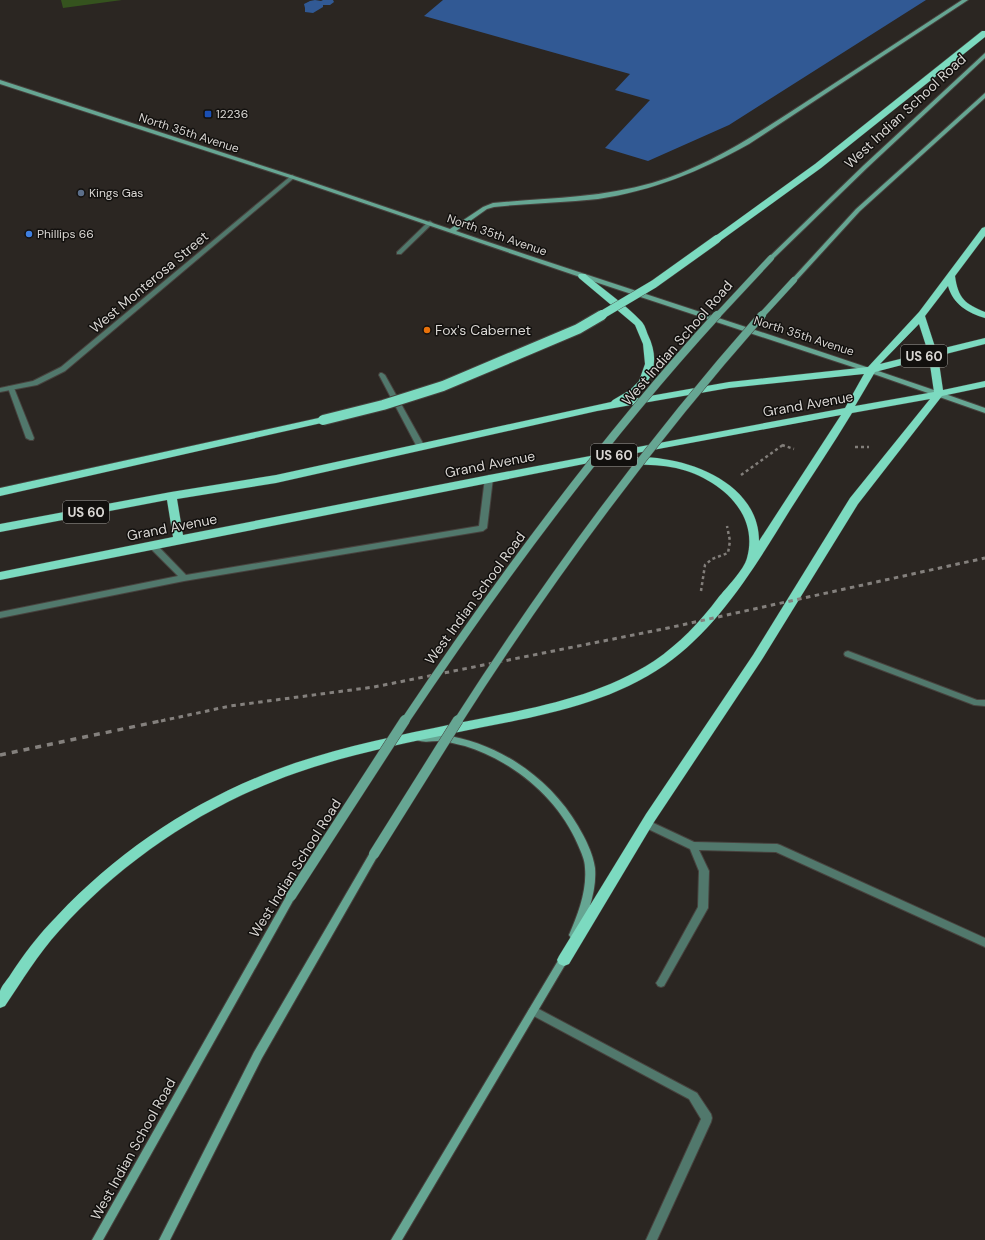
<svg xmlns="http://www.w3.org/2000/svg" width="985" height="1240" viewBox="0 0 985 1240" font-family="'DM Sans',sans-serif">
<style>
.green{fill:#35531e}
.water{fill:#315994}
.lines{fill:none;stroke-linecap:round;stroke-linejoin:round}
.service-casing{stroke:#47423e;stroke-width:2}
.minor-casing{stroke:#47423e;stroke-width:2}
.secondary-casing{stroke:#47423e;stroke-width:2}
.trunk-casing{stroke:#47423e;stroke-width:1}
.path{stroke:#827e7a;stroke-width:2.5;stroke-dasharray:3 3;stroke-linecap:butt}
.service{fill:#51786c;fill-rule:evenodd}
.minor{fill:#51786c;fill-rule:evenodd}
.secondary{fill:#66a693;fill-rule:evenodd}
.trunk{fill:#7cdac0;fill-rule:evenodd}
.rail-far1{stroke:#84807d;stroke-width:3;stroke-dasharray:4.5 4.5;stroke-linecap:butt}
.rail{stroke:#84807d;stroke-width:3.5;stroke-dasharray:6 6;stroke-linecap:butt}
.secondary-bridge-far2-casing{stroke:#47423e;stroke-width:7;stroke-linecap:butt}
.secondary-bridge-far1-casing{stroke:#47423e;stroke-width:9;stroke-linecap:butt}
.secondary-bridge-casing{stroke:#47423e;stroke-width:11;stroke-linecap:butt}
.trunk-bridge-far1-casing{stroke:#47423e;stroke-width:9;stroke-linecap:butt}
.trunk-bridge-casing{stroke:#47423e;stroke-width:12;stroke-linecap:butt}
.secondary-bridge-far2{stroke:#66a693;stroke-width:6}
.secondary-bridge-far1{stroke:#66a693;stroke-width:8}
.secondary-bridge{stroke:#66a693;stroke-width:10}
.trunk-bridge-far1{stroke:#7cdac0;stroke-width:8}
.trunk-bridge{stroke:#7cdac0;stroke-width:10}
.transit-dot{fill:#1a4fb4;stroke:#12100e;stroke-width:1.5}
.service-dot{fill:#5c6f8a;stroke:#12100e;stroke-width:1.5}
.shop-dot{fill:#3f7fe0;stroke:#12100e;stroke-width:1.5}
.food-dot{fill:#e8710a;stroke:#12100e;stroke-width:1.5}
.labels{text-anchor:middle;stroke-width:3;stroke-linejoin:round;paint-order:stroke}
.far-poi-label{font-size:12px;fill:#d9d6d3;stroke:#12100e;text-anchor:start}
.far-street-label{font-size:12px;fill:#d9d6d3;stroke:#12100e}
.shield{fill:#12100e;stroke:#9d9b98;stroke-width:1}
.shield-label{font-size:13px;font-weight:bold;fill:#d9d6d3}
.street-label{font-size:14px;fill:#d9d6d3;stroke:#12100e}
.poi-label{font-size:14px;fill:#d9d6d3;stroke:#12100e;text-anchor:start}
</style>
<rect width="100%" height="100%" fill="#2b2622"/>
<path class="green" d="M61,0H122L63,8Z"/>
<path class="water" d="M315,0L321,1L323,0H333L334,2L330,5H323V7L313,13L305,12V8L304,4L310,1Z
M443,0H926L729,125L648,161L605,148L650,100L615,90L630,74L424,16Z"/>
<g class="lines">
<defs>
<path id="service" d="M430,221L433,223L432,224L401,254H397V252L428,222Z
M380,373H382L385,375L425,447L424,449H421L417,447L379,375Z
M9,386H11L14,388L34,438L33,440H30L26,438L8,388Z
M489,475L493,478L487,528L483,531L184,581L0,618V612L178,576L149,547L148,545L152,542L155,543L186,575L479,526L485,478Z
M848,651L977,700H985V706L974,705L845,656L844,654L845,652Z
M647,820L694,842L777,844L780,845L985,938V947L776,852L699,850L709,871L708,908L664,986L661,987L658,986L656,983L658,980L698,907L699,871L690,849L644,827L643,824L644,821Z
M533,1006L697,1093L711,1114L712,1118L711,1122L657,1240H646L701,1119L689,1099L530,1014L528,1011L530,1008Z"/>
<path id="minor" d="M292,175L294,176V178L65,371L37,385L0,392V388L33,381L61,367Z"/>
<path id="secondary" d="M962,0H968L749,144C701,171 652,191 598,199C563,203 528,203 494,207L487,209L456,231C632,291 810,346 985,408V413L868,372L580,277L290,178L0,84V80L294,176L450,229L483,207L493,203C546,198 600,198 652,183C711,166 761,131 812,98C862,65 912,33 962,0Z
M985,53V58L868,167L773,259H769V257L864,165Z
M985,93V98L860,211L796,281H792V279L856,209Z
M420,735C428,734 436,733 444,735C499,743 550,778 578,826C585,838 593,853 595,868C597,892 587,917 577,938L574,939L571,938L569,935C578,914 587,891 585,868C585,860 581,852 578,845C558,798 513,761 465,746C456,744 447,741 438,741C431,741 424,743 417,740L416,738L417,736Z
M374,850L377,851L379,854L377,857L262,1058L170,1240H159L254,1052L371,851Z
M291,892L294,893L296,896L294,899L103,1240H92L288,893Z
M565,953L568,954L570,957L568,960L402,1240H391L562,954Z"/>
<path id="trunk" d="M982,31H985V37L821,168L720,241H714L713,239L714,237L815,164Z
M985,227V236L955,276C958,298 965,304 985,312V318C968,313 953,304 948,286L925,316L936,350L985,338V344L938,356L943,390L985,381V387L942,396L858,504L761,661L654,822L569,964L564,966L559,964L557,960L559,956L646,814L753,655L850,498L930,399L852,413C832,446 811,477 790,510C756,565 719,627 665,665C603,708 526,718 454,733C401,744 347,755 296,773C205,805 123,860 59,931C38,954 22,981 5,1006L0,1008C0,1003 0,996 0,991C1,987 6,981 9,977C23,955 39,934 57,916C123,846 204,794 295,763C346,746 400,735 453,724C522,710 594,700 654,661C679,644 700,622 718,598C726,588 744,570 747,558C760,511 716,477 676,468C652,463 627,465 603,465L599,464V461L0,580V572L173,537L167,500L0,532V524L171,492L276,475L611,402L613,400L630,390L639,381L645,364L643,344L635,325L579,278L578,276L579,274H585C604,290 625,304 641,321C645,325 646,330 648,335C661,362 653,385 627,400L729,382L868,367L919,312L982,228ZM919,324L928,352L880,364ZM929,358L934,392L855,406L875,372ZM864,374L845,408L489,475L183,535L177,499L276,483L597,411L729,388ZM841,415L759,541C759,491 706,465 663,459C645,456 627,458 610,458Z
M323,417L326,418L328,420L326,422L0,496V488Z"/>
</defs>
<use href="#service" class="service-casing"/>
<use href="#minor" class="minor-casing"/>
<use href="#secondary" class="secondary-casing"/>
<use href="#trunk" class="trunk-casing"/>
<path class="path" d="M782,445L794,449
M855,447H869
M741,475L783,445
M701,591L705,565L712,559L728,553L730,541L727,526"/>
<use href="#service" class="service"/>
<use href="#minor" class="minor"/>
<use href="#secondary" class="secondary"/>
<use href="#trunk" class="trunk"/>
<path class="rail-far1" d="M161,721L230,706L374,687L668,628L985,558"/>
<path class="rail" d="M0,755L165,720"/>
<defs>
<path id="secondary-bridge-far2" d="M717,316L771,258
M761,316L794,280"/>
<path id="secondary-bridge-far1" d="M405,721C500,579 602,441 717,315
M458,721C550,577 649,443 762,315"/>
<path id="secondary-bridge" d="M374,854L458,720
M291,896L405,720"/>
<path id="trunk-bridge-far1" d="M600,316L654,284L717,239"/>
<path id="trunk-bridge" d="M323,420L383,405L443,386L578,329L602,315"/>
</defs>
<use href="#secondary-bridge-far2" class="secondary-bridge-far2-casing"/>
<use href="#secondary-bridge-far1" class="secondary-bridge-far1-casing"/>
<use href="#secondary-bridge" class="secondary-bridge-casing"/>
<use href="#trunk-bridge-far1" class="trunk-bridge-far1-casing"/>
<use href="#trunk-bridge" class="trunk-bridge-casing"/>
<use href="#secondary-bridge-far2" class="secondary-bridge-far2"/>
<use href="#secondary-bridge-far1" class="secondary-bridge-far1"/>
<use href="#secondary-bridge" class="secondary-bridge"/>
<use href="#trunk-bridge-far1" class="trunk-bridge-far1"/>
<use href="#trunk-bridge" class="trunk-bridge"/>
</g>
<rect class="transit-dot" x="204" y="110" width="8" height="8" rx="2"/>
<circle class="service-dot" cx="81" cy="193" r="4"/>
<circle class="shop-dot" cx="29" cy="234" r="4"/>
<circle class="food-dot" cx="427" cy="330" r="4"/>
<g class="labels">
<g class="far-poi-label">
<text x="216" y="118">12236</text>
<text x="89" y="197">Kings Gas</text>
<text x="37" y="238">Phillips 66</text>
</g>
<g class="far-street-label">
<text transform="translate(189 133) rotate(18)" y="4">North 35th Avenue</text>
<text transform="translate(497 235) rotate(19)" y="4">North 35th Avenue</text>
<text transform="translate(804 336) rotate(18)" y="4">North 35th Avenue</text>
</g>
<g class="shield">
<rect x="901" y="345" width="46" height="22" rx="3"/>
<rect x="591" y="444" width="46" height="22" rx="3"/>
<rect x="63" y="501" width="46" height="22" rx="3"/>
</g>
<g class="shield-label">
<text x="924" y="361">US 60</text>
<text x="614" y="460">US 60</text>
<text x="86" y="517">US 60</text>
</g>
<g class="street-label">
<text transform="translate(905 111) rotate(-43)" y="5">West Indian School Road</text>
<text transform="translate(149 282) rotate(-40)" y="5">West Monterosa Street</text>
<text transform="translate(677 343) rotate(-49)" y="5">West Indian School Road</text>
<text transform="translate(808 404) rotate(-10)" y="5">Grand Avenue</text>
<text transform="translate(490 464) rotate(-11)" y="5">Grand Avenue</text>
<text transform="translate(172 527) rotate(-11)" y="5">Grand Avenue</text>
<text transform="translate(475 598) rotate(-54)" y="5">West Indian School Road</text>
<text transform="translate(295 868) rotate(-58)" y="5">West Indian School Road</text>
<text transform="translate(133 1149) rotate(-61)" y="5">West Indian School Road</text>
</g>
<g class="poi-label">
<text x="435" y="335">Fox's Cabernet</text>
</g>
</g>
</svg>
